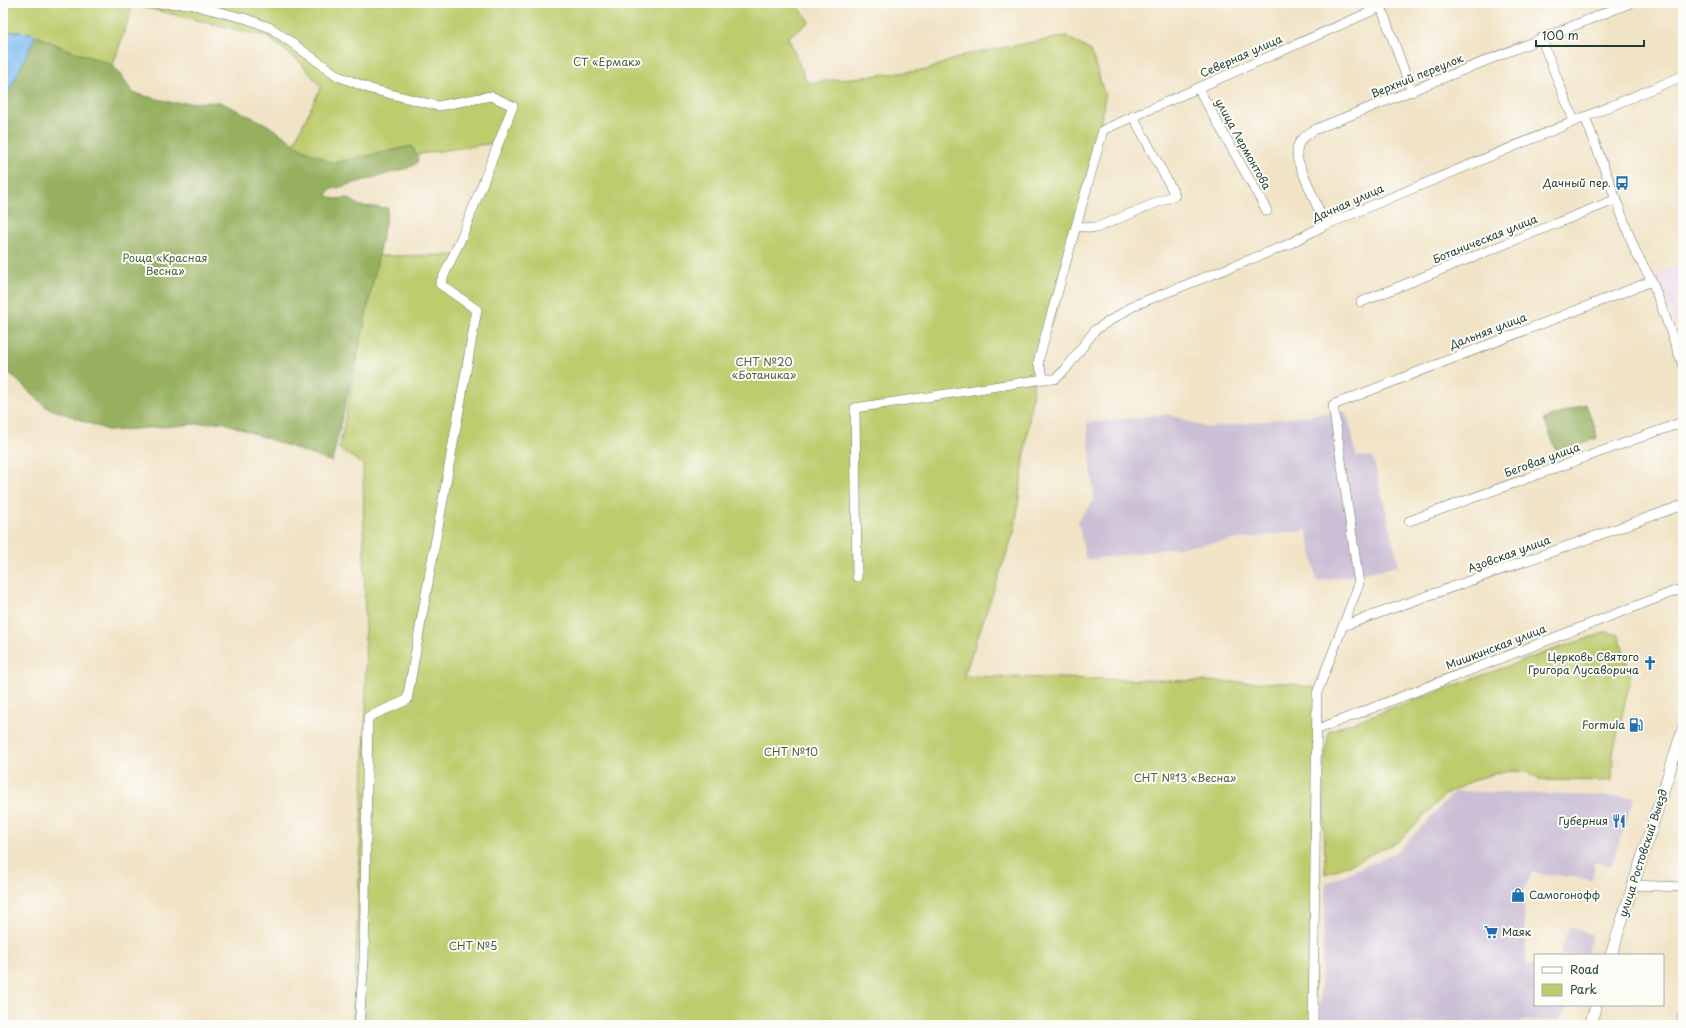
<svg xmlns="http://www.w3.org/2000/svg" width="1686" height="1028" viewBox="0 0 1686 1028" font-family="'Playpen Sans',sans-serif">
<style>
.built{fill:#ecd1ea}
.industrial{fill:#cbbfd5}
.green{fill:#becc6e;stroke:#6e8451}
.forest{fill:#96b061;stroke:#5a764a}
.water{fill:#82bcf3;stroke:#507c94}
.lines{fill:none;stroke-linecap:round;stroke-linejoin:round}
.minor-casing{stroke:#687767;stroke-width:10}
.major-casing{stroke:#687767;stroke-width:12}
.minor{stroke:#fff;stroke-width:9}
.major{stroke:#fff;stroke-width:11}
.labels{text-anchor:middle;stroke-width:4;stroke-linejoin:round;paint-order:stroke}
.street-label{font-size:11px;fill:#1f3d34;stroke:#fdfcf7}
.park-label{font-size:11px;fill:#476142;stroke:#fdfcf7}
.poi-label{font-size:11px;fill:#1f3d34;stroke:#fdfcf7;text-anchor:end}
</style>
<rect width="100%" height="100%" fill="#fdfcf7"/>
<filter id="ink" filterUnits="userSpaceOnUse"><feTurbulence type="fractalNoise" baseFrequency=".025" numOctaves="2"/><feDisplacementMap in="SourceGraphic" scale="8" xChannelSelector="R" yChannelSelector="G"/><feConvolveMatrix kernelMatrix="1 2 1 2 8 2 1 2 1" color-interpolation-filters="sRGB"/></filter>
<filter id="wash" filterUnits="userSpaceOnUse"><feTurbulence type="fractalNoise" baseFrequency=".012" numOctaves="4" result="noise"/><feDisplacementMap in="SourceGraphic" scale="16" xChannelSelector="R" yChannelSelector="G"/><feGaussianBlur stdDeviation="0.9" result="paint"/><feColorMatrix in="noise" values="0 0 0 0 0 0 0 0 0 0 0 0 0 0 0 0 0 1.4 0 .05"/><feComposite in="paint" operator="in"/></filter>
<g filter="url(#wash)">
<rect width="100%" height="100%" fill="#f1e3c6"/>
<path class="built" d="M1683,265V344L1657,274Z"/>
<path class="industrial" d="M1345,411L1352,432L1356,456L1373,457L1399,566L1317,582L1307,530L1086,560L1078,520L1094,501L1087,423L1168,414L1207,428Z
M1456,791L1635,797L1611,866L1595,862L1592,880L1532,872L1523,894L1527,964L1535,965V1005H1570L1559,1021L1319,1025L1326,883L1397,852Z
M1569,926L1592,935L1586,955H1560Z"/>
<path class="green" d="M3,3H796L809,22L788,37L807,83L926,70L964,55L1066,36L1091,51L1105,96L1099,136L1053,321L1037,345L1032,397L1015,529L964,676L1285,683L1318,688L1313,1025H353L366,712L363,464L339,449L378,256L460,255L500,142L339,166L275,182L321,87L301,63L268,37L133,5L113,65L69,50L30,33L3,31Z
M1607,632L1619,635L1631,677L1613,753L1612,781L1541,780L1529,772L1504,771L1476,779L1445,795L1399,841L1349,865L1325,874L1323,770L1329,731L1558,648Z"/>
<path class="forest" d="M3,31L30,33L69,50L113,65L133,93L174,103L220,102L266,124L301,148L333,163L412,146L418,158L417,163L408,168L329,190L327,195L334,199L348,198L360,206L388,208L367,311L332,462L222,422L110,431L46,407L3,367Z
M1586,404L1596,431L1597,438L1557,452L1544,419Z"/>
<path class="water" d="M3,31L30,33L36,35L3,104Z"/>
</g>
<g filter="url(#ink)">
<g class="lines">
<defs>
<path id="minor" d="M150,3L189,4L247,19L271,28L338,76L371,89L438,106L491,96L513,106L463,234L440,284L477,310L407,700L368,717L364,960L359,1025
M1381,7L1412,92
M1541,38L1574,121
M1198,88L1267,211
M1585,117L1636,253L1652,281L1683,365
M1325,225L1298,161C1294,143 1302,137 1316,129L1630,3
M1076,226L1096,228L1175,195L1133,116
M1361,302L1617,199
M1044,379L1038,362L1103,130L1390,3
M1409,521L1683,422
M857,577L855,408L1044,379H1055L1065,370L1095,330L1135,305L1287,245L1325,225L1683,76
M1343,626L1683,505
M1318,729L1683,588
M1632,885L1683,887
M1313,1025L1317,693L1359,584L1333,405L1652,281
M1681,1025L1683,1014"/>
<path id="major" d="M1611,955L1683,729
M1590,1025L1596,1005"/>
</defs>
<use href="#minor" class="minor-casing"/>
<use href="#major" class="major-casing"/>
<use href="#minor" class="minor"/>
<use href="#major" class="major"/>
</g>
</g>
<defs>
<symbol id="bus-bare" viewBox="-9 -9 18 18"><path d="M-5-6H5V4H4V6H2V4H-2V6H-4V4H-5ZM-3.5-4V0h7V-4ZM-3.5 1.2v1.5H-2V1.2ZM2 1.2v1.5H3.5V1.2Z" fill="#1f6fb2" stroke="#fdfcf7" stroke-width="2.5" paint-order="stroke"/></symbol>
<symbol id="church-bare" viewBox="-9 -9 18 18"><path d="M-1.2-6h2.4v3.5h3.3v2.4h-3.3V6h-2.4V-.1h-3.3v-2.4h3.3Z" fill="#1f6fb2" stroke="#fdfcf7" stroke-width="2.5" paint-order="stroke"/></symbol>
<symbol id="fuel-bare" viewBox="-9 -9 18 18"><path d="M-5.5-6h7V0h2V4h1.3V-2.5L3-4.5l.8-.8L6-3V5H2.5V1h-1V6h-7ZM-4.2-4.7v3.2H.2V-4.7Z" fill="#1f6fb2" stroke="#fdfcf7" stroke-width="2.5" paint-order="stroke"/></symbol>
<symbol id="restaurant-bare" viewBox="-9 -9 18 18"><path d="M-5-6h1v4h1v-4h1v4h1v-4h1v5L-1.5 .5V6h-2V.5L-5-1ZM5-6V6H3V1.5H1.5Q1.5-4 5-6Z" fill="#1f6fb2" stroke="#fdfcf7" stroke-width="2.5" paint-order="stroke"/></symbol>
<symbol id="shop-bare" viewBox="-9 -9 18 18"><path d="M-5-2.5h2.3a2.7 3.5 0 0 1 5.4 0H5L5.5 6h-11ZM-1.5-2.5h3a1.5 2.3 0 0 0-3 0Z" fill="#1f6fb2" stroke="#fdfcf7" stroke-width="2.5" paint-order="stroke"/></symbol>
<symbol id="supermarket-bare" viewBox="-9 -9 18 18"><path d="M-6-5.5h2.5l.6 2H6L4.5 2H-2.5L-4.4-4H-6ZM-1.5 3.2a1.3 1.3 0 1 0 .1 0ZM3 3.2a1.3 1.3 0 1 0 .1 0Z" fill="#1f6fb2" stroke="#fdfcf7" stroke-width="2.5" paint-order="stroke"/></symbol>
</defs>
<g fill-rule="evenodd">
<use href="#bus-bare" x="1612" y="173" width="20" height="20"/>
<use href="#church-bare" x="1640" y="653" width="20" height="20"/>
<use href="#fuel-bare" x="1626" y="715" width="20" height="20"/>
<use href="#restaurant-bare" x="1609" y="811" width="20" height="20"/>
<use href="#shop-bare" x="1508" y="885" width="20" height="20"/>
<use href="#supermarket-bare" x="1481" y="922" width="20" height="20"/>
</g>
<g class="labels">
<g class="street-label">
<text transform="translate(1241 56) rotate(-24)" y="4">Северная улица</text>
<text transform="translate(1417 76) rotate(-22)" y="4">Верхний переулок</text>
<text transform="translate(1243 144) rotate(61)" y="4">улица Лермонтова</text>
<text transform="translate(1348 203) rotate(-24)" y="4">Дачная улица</text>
<text transform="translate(1485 239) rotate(-22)" y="4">Ботаническая улица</text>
<text transform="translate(1488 331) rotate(-21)" y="4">Дальняя улица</text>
<text transform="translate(1542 460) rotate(-20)" y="4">Беговая улица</text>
<text transform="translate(1509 554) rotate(-20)" y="4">Азовская улица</text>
<text transform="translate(1496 647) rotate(-21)" y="4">Мишкинская улица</text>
<text transform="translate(1643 853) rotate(-72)" y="4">улица Ростовский Выезд</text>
</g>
<g class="park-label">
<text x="607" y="66">СТ «Ермак»</text>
<text x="165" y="262">Роща «Красная<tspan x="165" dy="13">Весна»</tspan></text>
<text x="764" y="366">СНТ №20<tspan x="764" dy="13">«Ботаника»</tspan></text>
<text x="791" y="756">СНТ №10</text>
<text x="1185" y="782">СНТ №13 «Весна»</text>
<text x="473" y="950">СНТ №5</text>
</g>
<g class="poi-label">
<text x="1611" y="187">Дачный пер.</text>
<text x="1639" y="661">Церковь Святого<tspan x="1639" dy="13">Григора Лусаворича</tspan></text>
<text x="1625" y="729">Formula</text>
<text x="1608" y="825">Губерния</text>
<text x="1529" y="899" text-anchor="start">Самогонофф</text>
<text x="1502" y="936" text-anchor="start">Маяк</text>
</g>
</g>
<rect width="1686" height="1028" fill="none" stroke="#fdfcf7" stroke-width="16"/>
<rect x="1534" y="954" width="130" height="52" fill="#fdfcf7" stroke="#a4b0a9"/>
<rect x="1542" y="967" width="20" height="6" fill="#ffffff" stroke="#a4b0a9"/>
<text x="1570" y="974" font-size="12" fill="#1f3d34">Road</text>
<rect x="1542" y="984" width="20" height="12" fill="#becc6e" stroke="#a4b0a9"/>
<text x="1570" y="994" font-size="12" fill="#1f3d34">Park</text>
<path d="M1536 40v6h108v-6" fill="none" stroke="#1f3d34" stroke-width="2"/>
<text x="1542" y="40" font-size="12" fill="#1f3d34" stroke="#fdfcf7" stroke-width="3" paint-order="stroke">100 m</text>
</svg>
